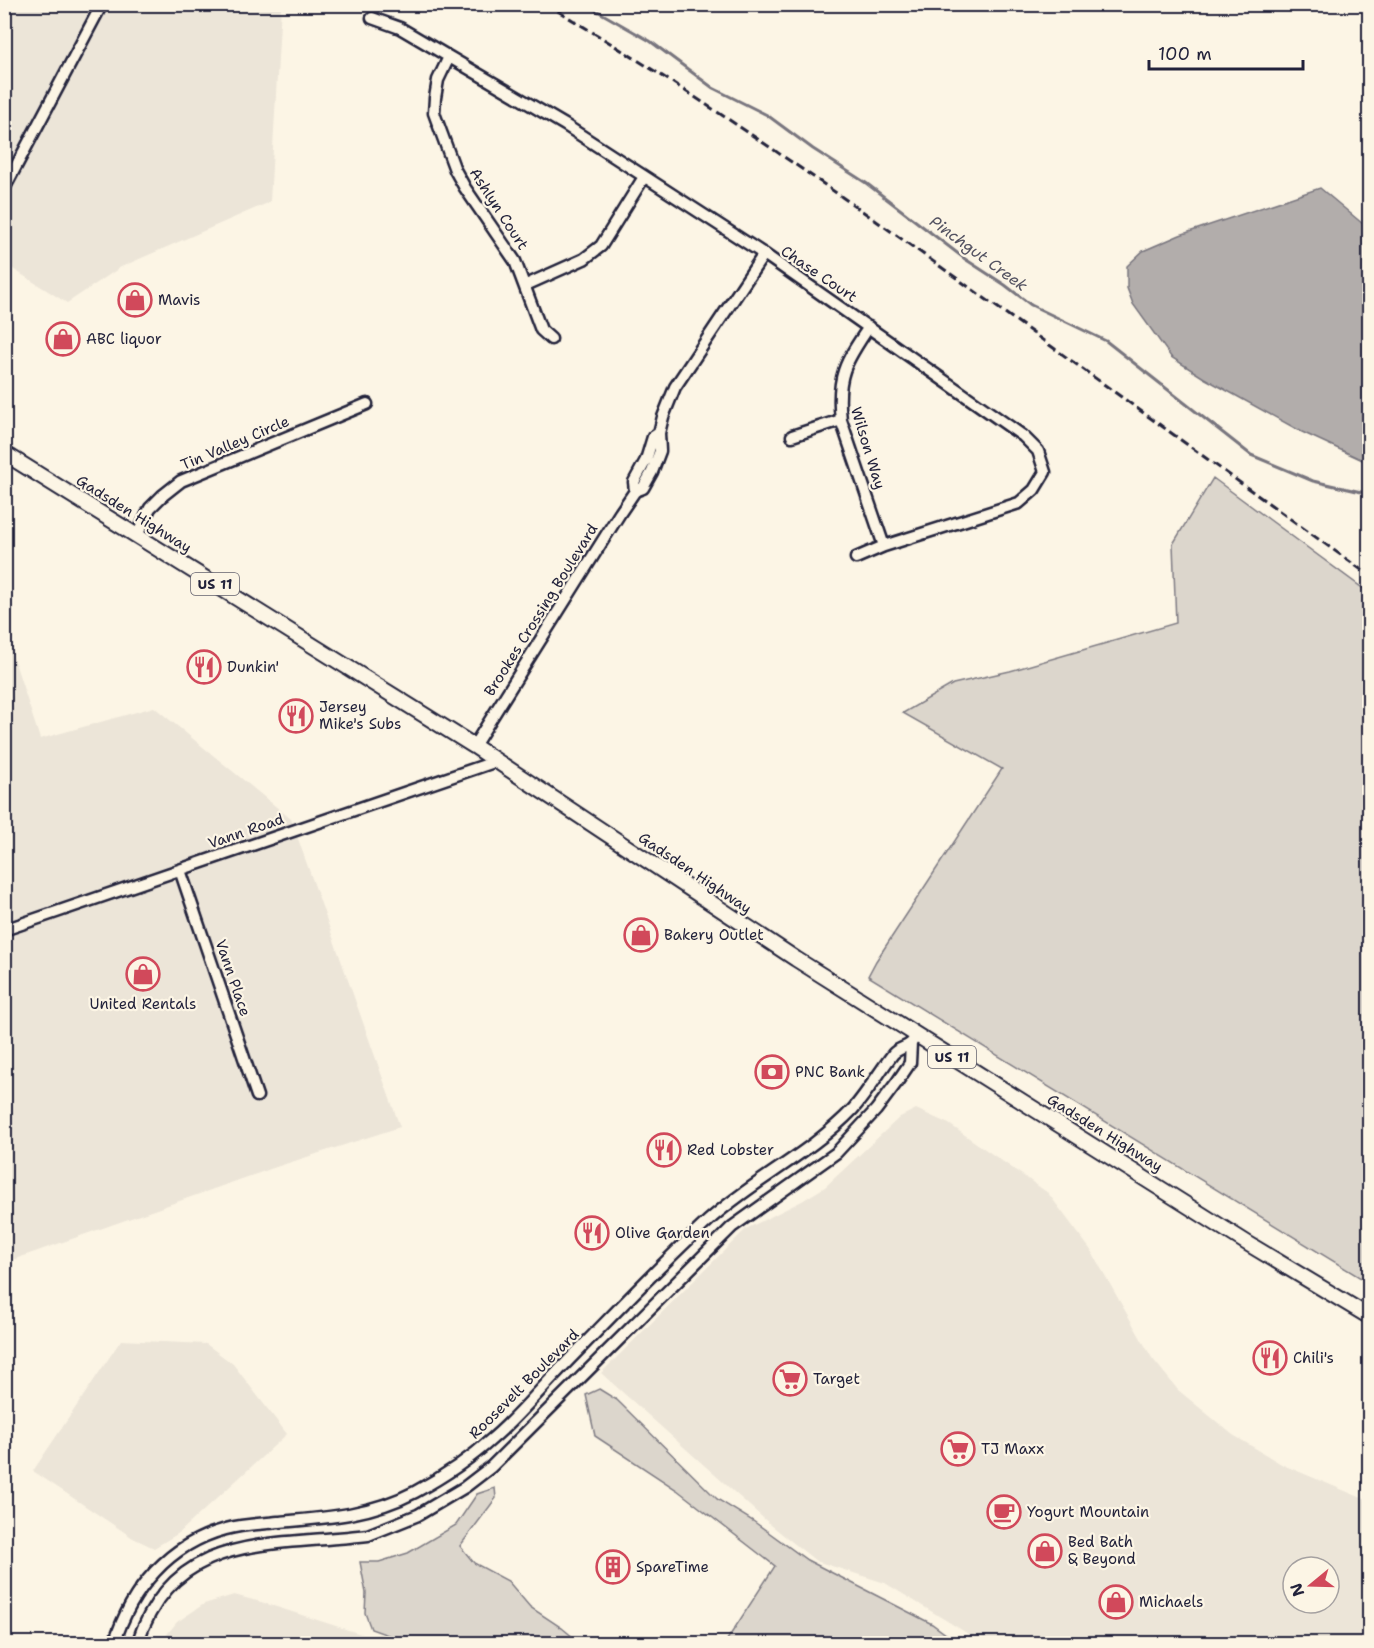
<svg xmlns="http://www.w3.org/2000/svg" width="1374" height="1648" viewBox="0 0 1374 1648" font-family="'Shantell Sans',sans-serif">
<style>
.built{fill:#ece5d8;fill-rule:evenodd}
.green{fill:#dcd6cc;stroke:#7f7c84;stroke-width:1.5}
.water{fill:#b2adab;stroke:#78757e;stroke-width:1.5}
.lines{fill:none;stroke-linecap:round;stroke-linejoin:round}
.stream{stroke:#78757e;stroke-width:3}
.minor-casing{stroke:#22223b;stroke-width:15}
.major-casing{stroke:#22223b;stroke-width:18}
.minor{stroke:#fcf5e5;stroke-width:10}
.major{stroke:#fcf5e5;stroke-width:14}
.rail{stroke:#22223b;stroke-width:3;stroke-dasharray:9 4.5;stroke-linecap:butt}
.labels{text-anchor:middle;stroke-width:4.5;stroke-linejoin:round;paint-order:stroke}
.shield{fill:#fcf5e5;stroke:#63616e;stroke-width:1.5}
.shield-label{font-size:14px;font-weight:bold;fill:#22223b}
.street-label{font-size:15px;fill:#22223b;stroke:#fcf5e5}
.poi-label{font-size:15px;fill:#22223b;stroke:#fcf5e5;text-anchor:start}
.water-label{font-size:16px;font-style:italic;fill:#545362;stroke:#fcf5e5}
</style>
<rect width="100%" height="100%" fill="#fcf5e5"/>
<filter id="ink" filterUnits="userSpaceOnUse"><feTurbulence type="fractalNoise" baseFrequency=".0167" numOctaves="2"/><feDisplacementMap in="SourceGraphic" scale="12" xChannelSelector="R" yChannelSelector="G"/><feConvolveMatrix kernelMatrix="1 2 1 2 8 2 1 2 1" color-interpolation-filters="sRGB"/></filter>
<g filter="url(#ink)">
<path class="built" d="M4,5H281L270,202L121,267L67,303L5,264Z
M4,629L40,739L154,707L291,819L400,1127L276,1167L15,1259L5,1257Z
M916,1109L949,1124L1048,1193L1090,1249L1152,1358L1178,1390L1233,1435L1283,1465L1369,1501V1643H983L885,1583L816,1561L771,1525L601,1373L746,1229L802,1201L825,1187L900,1117ZM1293,1567H1329V1603H1293Z
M121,1340L206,1344L233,1364L287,1434L179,1533L154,1548L133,1538L33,1471Z
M234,1595L261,1602L389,1643H160L177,1622L204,1604Z"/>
<path class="green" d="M1213,478L1369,593V1283L868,976L876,961L1002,769L903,713L953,684L1010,671L1176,623L1173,544Z
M599,1389L617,1400L717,1499L753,1521L807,1560L932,1624L958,1643H725L775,1566L677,1490L595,1436L586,1395Z
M495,1488L496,1498L460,1546L474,1563L508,1581L530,1607L562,1628L580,1643H410L371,1629L365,1613L366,1593L360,1562H379L408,1553L456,1525L477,1494Z"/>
<path class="water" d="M1320,188L1369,229V463L1302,432L1204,378L1171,357L1133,304L1127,288V266L1143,251L1180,235Z"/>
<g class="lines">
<path class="stream" d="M585,4L650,41L713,88L767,115L813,149L866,183L965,259L1005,285L1031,305L1106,341L1251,455L1313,481L1370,494"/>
<defs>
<path id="minor" d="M372,18L400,28L565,125L764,254L1023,436L1038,451L1045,472L1034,490L1019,503L884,546L856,558
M449,57L438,80L435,98L434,113L455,170L465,188L515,261L541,330L551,339
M4,189L102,4
M526,285L584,259L601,246L644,177
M869,327C845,362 836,377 841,420L884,546
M792,436L841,420
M635,491L634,482L646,460L653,437L659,433
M137,536L150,508L162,496L181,481L367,404
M474,746L620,513L635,491L643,488L652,472L660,451L659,433L663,417L675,387L764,254
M180,870L257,1096
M4,930L497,761
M114,1644C131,1589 169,1544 226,1529C243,1524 261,1524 278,1522C327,1518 371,1515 415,1492C443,1477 470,1459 493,1438C520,1415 542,1387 566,1363C613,1315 659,1266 708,1221C753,1180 810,1154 853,1109C868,1092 879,1072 893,1054C898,1048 906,1048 911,1043C913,1041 915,1037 917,1034
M137,1644C174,1531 271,1547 368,1535L418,1515L465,1487L491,1467L732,1227L836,1153L876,1110L897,1082L910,1063L911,1043"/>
<path id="major" d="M4,453L474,746L796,959L1247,1243L1370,1317"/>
</defs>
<use href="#minor" class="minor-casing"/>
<use href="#major" class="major-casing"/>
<use href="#minor" class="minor"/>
<use href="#major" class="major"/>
<path class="rail" d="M546,4C701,96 848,200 994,305C1119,395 1244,486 1370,576"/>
</g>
</g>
<defs>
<symbol id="shop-ring" viewBox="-11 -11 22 22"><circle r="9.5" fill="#fcf5e5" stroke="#d1495b" stroke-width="1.5"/><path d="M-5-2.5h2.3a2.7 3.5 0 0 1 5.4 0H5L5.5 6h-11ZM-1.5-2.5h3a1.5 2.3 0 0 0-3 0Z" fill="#d1495b"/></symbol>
<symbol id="restaurant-ring" viewBox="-11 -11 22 22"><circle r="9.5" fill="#fcf5e5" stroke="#d1495b" stroke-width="1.5"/><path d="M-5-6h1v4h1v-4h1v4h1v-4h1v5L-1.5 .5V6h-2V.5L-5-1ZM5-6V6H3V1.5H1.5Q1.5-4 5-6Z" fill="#d1495b"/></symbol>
<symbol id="bank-ring" viewBox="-11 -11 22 22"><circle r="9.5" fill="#fcf5e5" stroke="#d1495b" stroke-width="1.5"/><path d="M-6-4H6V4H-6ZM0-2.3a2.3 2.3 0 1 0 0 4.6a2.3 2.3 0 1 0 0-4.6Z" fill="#d1495b"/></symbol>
<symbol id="supermarket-ring" viewBox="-11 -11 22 22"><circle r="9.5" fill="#fcf5e5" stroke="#d1495b" stroke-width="1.5"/><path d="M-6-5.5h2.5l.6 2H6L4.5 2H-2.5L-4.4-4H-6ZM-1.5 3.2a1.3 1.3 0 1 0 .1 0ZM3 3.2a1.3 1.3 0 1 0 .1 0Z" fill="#d1495b"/></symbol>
<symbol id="cafe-ring" viewBox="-11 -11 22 22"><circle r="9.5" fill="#fcf5e5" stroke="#d1495b" stroke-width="1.5"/><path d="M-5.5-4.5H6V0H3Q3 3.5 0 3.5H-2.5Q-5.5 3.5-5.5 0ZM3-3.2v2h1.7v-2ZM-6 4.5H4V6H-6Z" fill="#d1495b"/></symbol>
<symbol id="building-ring" viewBox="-11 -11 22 22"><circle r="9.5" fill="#fcf5e5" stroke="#d1495b" stroke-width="1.5"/><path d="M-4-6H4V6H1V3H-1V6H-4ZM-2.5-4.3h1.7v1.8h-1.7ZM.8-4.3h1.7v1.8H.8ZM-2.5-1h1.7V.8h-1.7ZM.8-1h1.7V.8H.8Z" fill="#d1495b"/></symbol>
</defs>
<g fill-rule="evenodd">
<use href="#shop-ring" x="116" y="281" width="38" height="38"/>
<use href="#shop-ring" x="44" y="320" width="38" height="38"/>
<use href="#restaurant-ring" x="185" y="648" width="38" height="38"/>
<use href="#restaurant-ring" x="277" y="697" width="38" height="38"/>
<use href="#shop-ring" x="622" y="916" width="38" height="38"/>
<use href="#shop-ring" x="124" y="955" width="38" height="38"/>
<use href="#bank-ring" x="753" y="1053" width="38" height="38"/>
<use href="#restaurant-ring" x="645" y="1131" width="38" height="38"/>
<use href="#restaurant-ring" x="573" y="1214" width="38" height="38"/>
<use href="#restaurant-ring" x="1251" y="1339" width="38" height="38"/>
<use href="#supermarket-ring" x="771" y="1360" width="38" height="38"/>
<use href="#supermarket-ring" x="939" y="1430" width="38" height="38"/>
<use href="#cafe-ring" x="985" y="1493" width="38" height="38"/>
<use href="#shop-ring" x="1026" y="1532" width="38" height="38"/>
<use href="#building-ring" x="594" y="1548" width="38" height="38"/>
<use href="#shop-ring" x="1097" y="1583" width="38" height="38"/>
</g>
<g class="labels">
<g class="shield">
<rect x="191" y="573" width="48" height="22" rx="4.5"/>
<rect x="928" y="1046" width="48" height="22" rx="4.5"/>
</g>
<g class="shield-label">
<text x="215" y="589">US 11</text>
<text x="952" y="1062">US 11</text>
</g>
<g class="street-label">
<text transform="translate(499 209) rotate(57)" y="5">Ashlyn Court</text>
<text transform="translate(819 274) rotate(34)" y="5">Chase Court</text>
<text transform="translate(235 443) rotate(-23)" y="5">Tin Valley Circle</text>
<text transform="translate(868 448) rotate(73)" y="5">Wilson Way</text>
<text transform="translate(134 514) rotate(32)" y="5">Gadsden Highway</text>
<text transform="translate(541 610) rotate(-58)" y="5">Brookes Crossing Boulevard</text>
<text transform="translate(246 831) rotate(-19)" y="5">Vann Road</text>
<text transform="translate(695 873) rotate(34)" y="5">Gadsden Highway</text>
<text transform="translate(233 978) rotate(71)" y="5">Vann Place</text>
<text transform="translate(1105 1133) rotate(32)" y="5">Gadsden Highway</text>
<text transform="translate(524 1384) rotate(-45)" y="5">Roosevelt Boulevard</text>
</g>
<g class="poi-label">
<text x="158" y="305">Mavis</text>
<text x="86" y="344">ABC liquor</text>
<text x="227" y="672">Dunkin'</text>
<text x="319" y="712">Jersey<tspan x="319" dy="17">Mike's Subs</tspan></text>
<text x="664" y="940">Bakery Outlet</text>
<text x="143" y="1009" text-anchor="middle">United Rentals</text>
<text x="795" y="1077">PNC Bank</text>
<text x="687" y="1155">Red Lobster</text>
<text x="615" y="1238">Olive Garden</text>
<text x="1293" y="1363">Chili's</text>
<text x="813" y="1384">Target</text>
<text x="981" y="1454">TJ Maxx</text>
<text x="1027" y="1517">Yogurt Mountain</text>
<text x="1068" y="1547">Bed Bath<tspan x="1068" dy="17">&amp; Beyond</tspan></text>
<text x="636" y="1572">SpareTime</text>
<text x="1139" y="1607">Michaels</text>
</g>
<g class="water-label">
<text transform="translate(979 253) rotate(36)" y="6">Pinchgut Creek</text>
</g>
</g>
<rect width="1374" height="1648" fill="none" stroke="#fcf5e5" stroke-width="24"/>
<rect x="12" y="12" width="1350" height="1624" fill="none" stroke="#22223b" stroke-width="2" filter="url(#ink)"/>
<g transform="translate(1311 1585) rotate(251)"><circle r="28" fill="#fcf5e5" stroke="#a5a1a1" stroke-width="1.5"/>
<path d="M0-4.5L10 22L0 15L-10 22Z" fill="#d1495b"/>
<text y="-9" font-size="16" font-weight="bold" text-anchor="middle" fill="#22223b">N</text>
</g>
<path d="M1149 60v9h154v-9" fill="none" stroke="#22223b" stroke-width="3"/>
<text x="1158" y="60" font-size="18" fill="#22223b" stroke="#fcf5e5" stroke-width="4.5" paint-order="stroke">100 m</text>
</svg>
